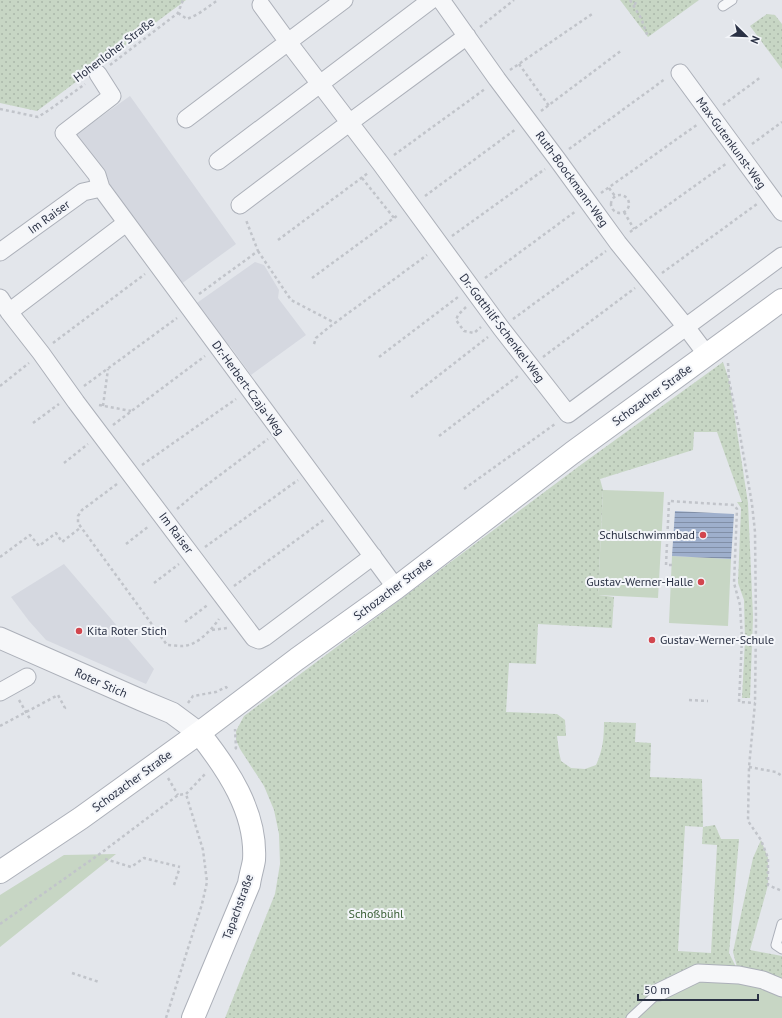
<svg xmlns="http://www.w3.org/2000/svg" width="782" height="1018" viewBox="0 0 782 1018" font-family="'PT Sans',sans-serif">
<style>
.built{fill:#d5d8e0}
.grass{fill:url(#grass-dots);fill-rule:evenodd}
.park{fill:#c7d6c4}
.water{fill:url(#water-rules)}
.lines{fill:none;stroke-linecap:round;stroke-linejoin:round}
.service-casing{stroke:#acb0b9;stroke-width:11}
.minor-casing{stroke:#acb0b9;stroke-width:19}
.tertiary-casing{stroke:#acb0b9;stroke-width:23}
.secondary-casing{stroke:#acb0b9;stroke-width:24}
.path{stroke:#c1c4ca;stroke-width:2.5;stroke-dasharray:3 3;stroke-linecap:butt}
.service{stroke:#f6f7f9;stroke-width:9}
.minor{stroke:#f6f7f9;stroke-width:17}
.tertiary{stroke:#f6f7f9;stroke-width:21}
.secondary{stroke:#fff;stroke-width:22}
.poi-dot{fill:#d2464e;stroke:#f3f5f9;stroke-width:1.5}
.labels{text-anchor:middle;stroke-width:4;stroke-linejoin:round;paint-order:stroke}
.street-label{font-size:12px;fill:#2a3144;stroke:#f3f5f9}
.poi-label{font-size:12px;fill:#2a3144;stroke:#f3f5f9;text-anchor:end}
.park-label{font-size:12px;fill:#3b6037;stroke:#f3f5f9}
</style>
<defs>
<pattern id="grass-dots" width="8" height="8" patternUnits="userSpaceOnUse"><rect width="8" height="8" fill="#c7d6c4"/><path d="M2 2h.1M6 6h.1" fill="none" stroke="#abb8aa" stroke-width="1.8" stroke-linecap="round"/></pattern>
<pattern id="water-rules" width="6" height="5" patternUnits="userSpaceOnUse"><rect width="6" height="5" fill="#9eafcc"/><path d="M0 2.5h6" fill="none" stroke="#818fa7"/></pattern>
</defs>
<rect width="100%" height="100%" fill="#e3e6eb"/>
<path class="built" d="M130,96L236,244L181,284L75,135Z
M255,262L264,265L279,290L278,298L306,335L251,375L230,346L222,343L194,305Z
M64,564L154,669L146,684L46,640L29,621L11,597Z"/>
<path class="grass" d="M0,0H186L37,111L0,103Z
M620,0H699L648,37Z
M767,14L775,15L782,24V69L750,26Z
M723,362L729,380L748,503L753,617L750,698H742L745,640L744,600L738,583L741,508L737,502H742L717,432H694L693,450L600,479L603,490L598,595L614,597L612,628L538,624L536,664L509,663L506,712L557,714L565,720L566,736H557L559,752L561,761L571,768L585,769L596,765C603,750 604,737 604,722L636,723L635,742L651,743L650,777L702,779L703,827L715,825L721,839H739L729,953L738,971L733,952L753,858L761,840L768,858V885L750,950L782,956V988L631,1018H225L275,894L280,864L279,834L274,810L264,786L240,749L236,740V731L244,716L582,464ZM685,826L703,827L702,844L717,845L711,953L678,951Z"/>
<path class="park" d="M603,490L664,492L658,598L598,595Z
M672,556L731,559L728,626L669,623Z
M116,854L0,947V895L64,855Z
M698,973L782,988V1018H631L659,992Z"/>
<path class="water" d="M675,511L734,514L731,559L672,556Z"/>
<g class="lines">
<defs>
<path id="service" d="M723,6L732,0
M782,924L776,945L782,949
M631,1018L659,992"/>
<path id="minor" d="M344,0L288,42L381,164L501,328L568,414L782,256
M441,0L497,79L557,159L618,243L686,327L707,355
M680,73L782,212
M98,74L112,96L64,133L97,175L101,188L396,588
M186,119L288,42L261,5
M218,161L431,0
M240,205L349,123L467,36
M0,252L83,192L101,188
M0,298L9,312L41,353L76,402L254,638L259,640L265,637L373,556
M9,312L126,223
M0,692L27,677
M659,992L698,973L739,975L763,980L782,988"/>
<path id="tertiary" d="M0,638L141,700L172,713L199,733"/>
<path id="secondary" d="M0,872L81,818L199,733L297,659L396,588L572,453L782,300
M193,1018L249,884C250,876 253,867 254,860C257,812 227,768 199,733"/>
</defs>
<use href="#service" class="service-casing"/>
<use href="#minor" class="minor-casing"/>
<use href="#tertiary" class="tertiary-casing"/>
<use href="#secondary" class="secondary-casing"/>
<path class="path" d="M630,0L641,18L648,37
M635,5L636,0
M178,13L187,19L198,14L218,0
M480,27L514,0
M519,64L549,106
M110,65L178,13L183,0
M510,70L592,14
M723,105L761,77
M0,109L38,117L49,110L85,84
M541,111L622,50
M752,144L782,122
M569,149L665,79
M394,155L485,89
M362,178L394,218
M609,188L615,196
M601,193L698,124
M611 204a9 9 0 1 1 18 0a9 9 0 1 1-18 0Z
M425,196L516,129
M624,212L634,229
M630,232L727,163
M452,236L545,169
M278,240L368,173
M258,251L291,300L335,323
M662,273L757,204
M312,278L398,215
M485,278L576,211
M199,294L258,251L246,220
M466,307L458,315L456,320L464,331L474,333L481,327
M513,319L606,251
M53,343L145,274
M314,344L316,338L328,328L427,255
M379,357L458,297
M543,357L635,288
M728,363L729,380L739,429L752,504L755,532L756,622L755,703L749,767L748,821L761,840L768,858V885L782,891
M0,386L29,363
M84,386L177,318
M411,397L488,337
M99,405L131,411
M103,406L108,369
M33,423L59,404
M113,425L205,356
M439,436L518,376
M64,463L88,444
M142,465L236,399
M117,484L82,510L78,516V523L167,645C172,645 178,646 183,646C198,645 211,630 219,619
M464,489L555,424
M177,509L196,493L268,439
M126,544L149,526
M205,547L298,480
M0,557L30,535L39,546L56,533L62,542L80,528
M672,565H666L669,501L734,505L737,509L734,583L740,605L742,639
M154,583L179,564
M234,586L325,519
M185,622L209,604
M212,630L227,628
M736,639H742L739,702L755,703
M19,700L30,719
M689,700L708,701
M188,703L193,696L216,692L226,687L228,690
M0,726L58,695L65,708L64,709
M235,749L236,748L235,729
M749,767L776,772L782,776
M168,778L178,795
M105,859L131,867L144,858L180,867
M174,885L179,870
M0,924L101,853L178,795L186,794L206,773
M72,973L99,982
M166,1018L202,904L207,882L203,850L186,794"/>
<use href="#service" class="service"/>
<use href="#minor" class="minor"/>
<use href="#tertiary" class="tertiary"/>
<use href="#secondary" class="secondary"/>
</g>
<g class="poi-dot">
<circle cx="703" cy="535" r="4"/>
<circle cx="701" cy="582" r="4"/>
<circle cx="79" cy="631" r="4"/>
<circle cx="652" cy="640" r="4"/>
</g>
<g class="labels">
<g class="street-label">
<text transform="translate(114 50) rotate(-37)" y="4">Hohenloher Straße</text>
<text transform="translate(731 143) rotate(54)" y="4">Max-Gutenkunst-Weg</text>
<text transform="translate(572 179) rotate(54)" y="4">Ruth-Boockmann-Weg</text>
<text transform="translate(49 217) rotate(-36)" y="4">Im Raiser</text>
<text transform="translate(502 328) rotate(53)" y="4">Dr.-Gotthilf-Schenkel-Weg</text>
<text transform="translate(248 388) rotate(54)" y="4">Dr.-Herbert-Czaja-Weg</text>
<text transform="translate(652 395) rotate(-36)" y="4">Schozacher Straße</text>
<text transform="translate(176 533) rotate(53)" y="4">Im Raiser</text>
<text transform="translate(393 589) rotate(-37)" y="4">Schozacher Straße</text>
<text transform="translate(101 683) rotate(24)" y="4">Roter Stich</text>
<text transform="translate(132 781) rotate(-36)" y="4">Schozacher Straße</text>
<text transform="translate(238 907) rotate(-70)" y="4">Tapachstraße</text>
</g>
<g class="poi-label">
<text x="695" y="539">Schulschwimmbad</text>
<text x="693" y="586">Gustav-Werner-Halle</text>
<text x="87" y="635" text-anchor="start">Kita Roter Stich</text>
<text x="660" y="644" text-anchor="start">Gustav-Werner-Schule</text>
</g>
<g class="park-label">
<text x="376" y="918">Schoßbühl</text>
</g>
</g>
<g transform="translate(746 36) rotate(113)" stroke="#f3f5f9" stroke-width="3" paint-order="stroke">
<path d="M0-3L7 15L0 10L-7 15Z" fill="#2a3144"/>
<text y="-6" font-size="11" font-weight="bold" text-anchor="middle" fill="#2a3144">N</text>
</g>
<path d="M638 994v6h120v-6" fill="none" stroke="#2a3144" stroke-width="2"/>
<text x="644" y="994" font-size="12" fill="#2a3144" stroke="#f3f5f9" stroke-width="3" paint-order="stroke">50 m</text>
</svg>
